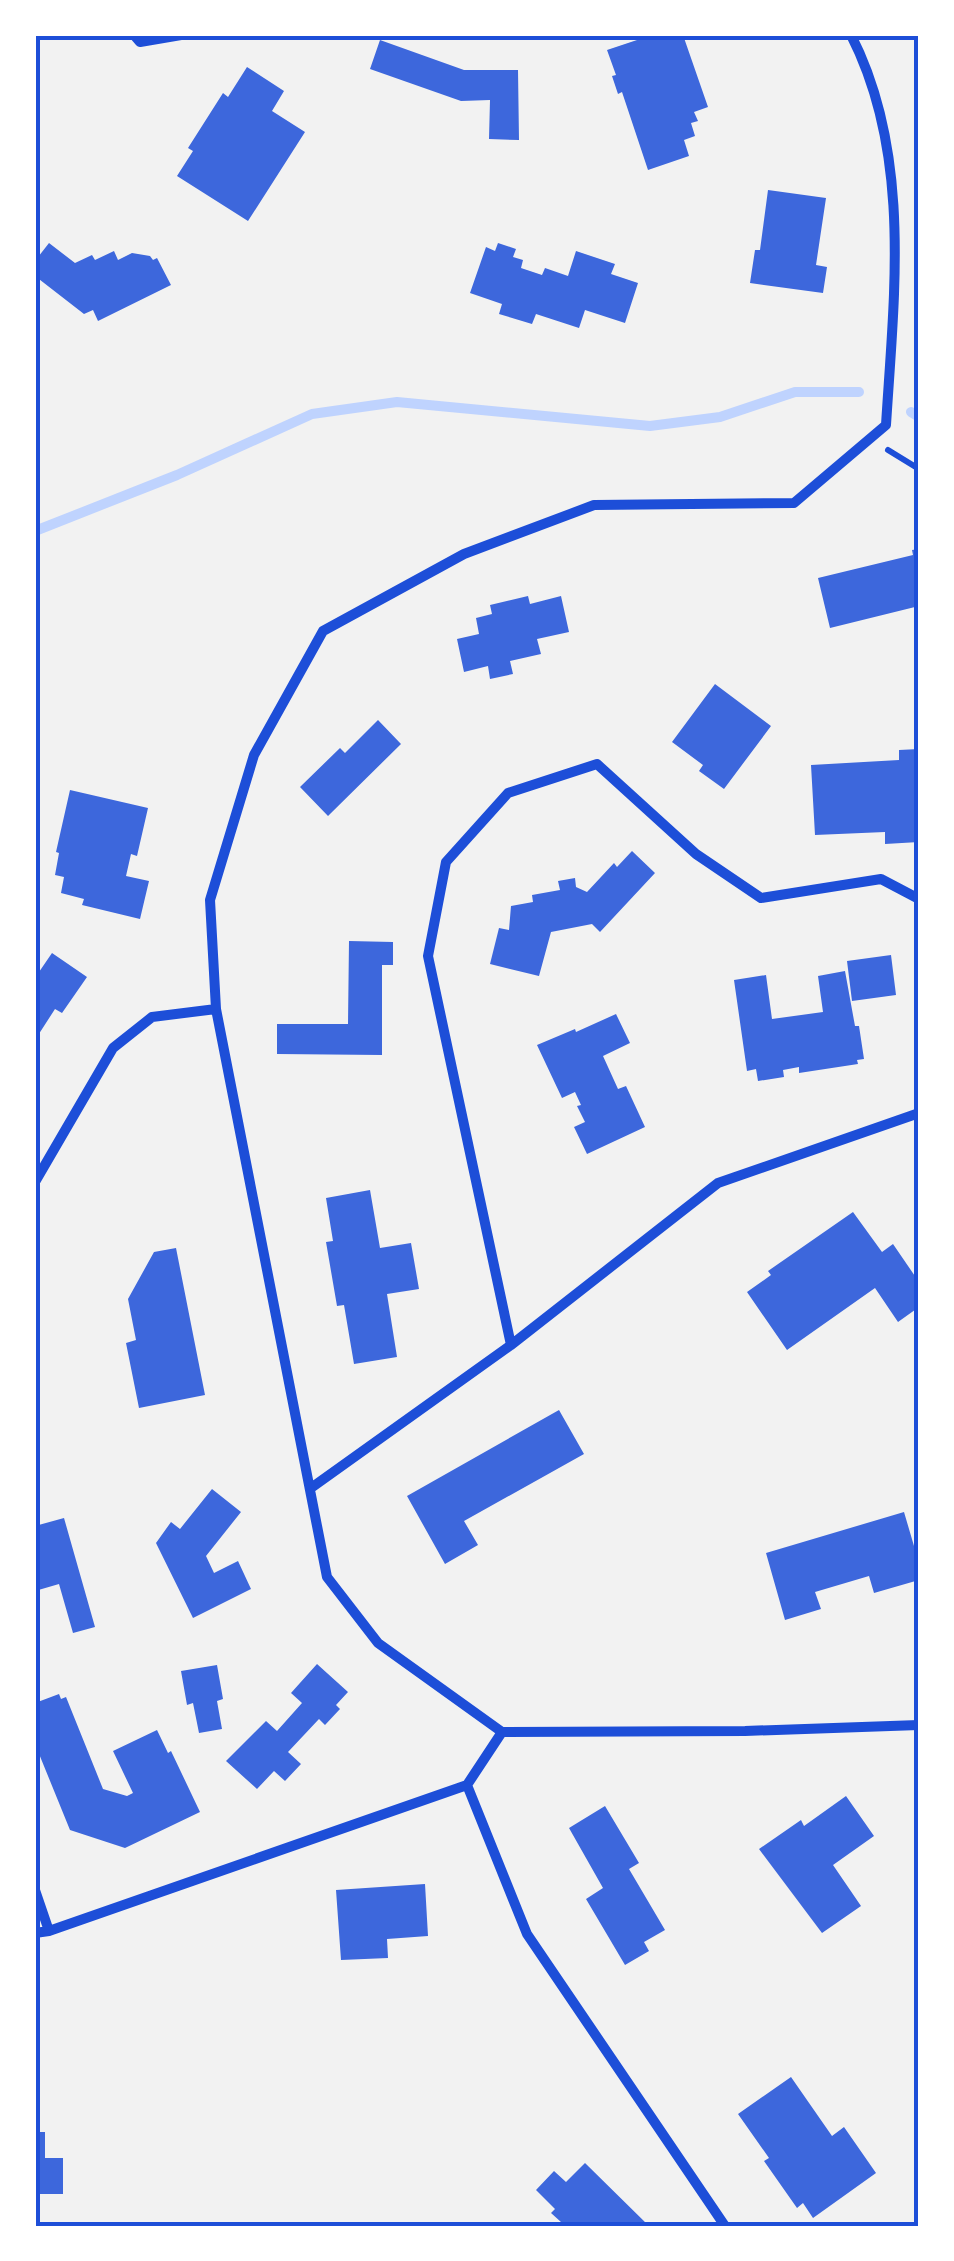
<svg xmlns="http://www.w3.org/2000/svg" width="954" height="2261" viewBox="0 0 954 2261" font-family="'Alegreya Sans',sans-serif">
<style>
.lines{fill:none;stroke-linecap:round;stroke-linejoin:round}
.stream{stroke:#bfd3fe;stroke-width:10}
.building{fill:#3d67dc}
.path{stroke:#1d4ed8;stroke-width:6}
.minor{stroke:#1d4ed8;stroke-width:10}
.neatline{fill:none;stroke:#1d4ed8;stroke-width:4}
</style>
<rect width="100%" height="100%" fill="#f2f2f2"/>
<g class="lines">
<path class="stream" d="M911,412L919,417
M35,531L177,475L312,414L397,402L650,426L720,417L795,392H859"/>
</g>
<path class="building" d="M652,35H683L708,107L694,112L698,121L691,123L695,136L684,140L689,156L648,170L622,92L618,94L612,76L616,75L607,50Z
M380,40L464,70H518L519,140L489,139L490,100L461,101L370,69Z
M247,67L284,91L272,111L305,132L248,221L177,176L193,151L188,148L223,93L228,97Z
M768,190L826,198L816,265L827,267L823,293L750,283L755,250H760Z
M49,243L75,263L92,255L95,260L114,251L118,260L132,253L150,256L153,260L157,258L171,285L98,321L93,310L84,314L35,276V261Z
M498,243L516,249L513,257L523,260L521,268L542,275L545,268L568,276L576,251L615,264L611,274L638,283L625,323L585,310L579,328L536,314L532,324L499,314L502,304L470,293L486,247L495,251Z
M919,549V606L830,628L818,578L913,555L912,550Z
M528,596L530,604L561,596L569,632L537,639L541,654L510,661L513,674L490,679L488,666L464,672L457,639L479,634L476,618L492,614L490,605Z
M715,684L771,726L724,789L699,771L703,765L672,742Z
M378,720L401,744L328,816L300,787L340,748L345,753Z
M919,749V842L885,844V832L815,835L811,765L899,760V750Z
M70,790L148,808L137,856L131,854L126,876L149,881L140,919L82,905L84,899L61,893L64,877L55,875L59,853L56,852Z
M632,851L655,873L600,932L592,924L551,932L539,976L490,964L499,928L509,930L511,906L533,902L532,895L560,890L558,881L575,878L576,887L587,892L614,863L617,867Z
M349,941L393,942V965H382V1055L277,1054V1024H348Z
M52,953L87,977L62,1013L55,1009L35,1040V969L39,972Z
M891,955L896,995L852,1001L847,961Z
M845,971L855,1026H859L864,1059L857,1060L858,1064L799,1073V1067L783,1070L784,1077L758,1081L756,1069L747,1071L734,980L766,975L772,1019L823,1012L818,976Z
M616,1014L630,1043L603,1056L618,1089L626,1086L645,1127L587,1154L574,1127L585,1122L577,1106L581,1105L575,1092L562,1098L537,1045L575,1029L576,1032Z
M370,1190L380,1248L411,1243L419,1289L387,1294L397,1357L354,1364L344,1305L337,1306L326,1242L333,1241L326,1198Z
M853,1212L882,1252L893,1244L919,1282V1307L898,1322L875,1288L787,1350L747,1292L771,1275L768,1271Z
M176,1248L205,1395L139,1408L126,1343L136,1340L128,1299L154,1252Z
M559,1410L584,1454L464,1521L478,1545L445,1564L407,1496Z
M212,1489L241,1512L206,1556L214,1573L238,1561L251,1589L193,1618L156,1543L171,1522L180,1529Z
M904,1512L919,1563V1580L874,1593L869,1576L815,1592L821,1609L785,1620L766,1553Z
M64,1518L95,1627L73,1633L59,1584L35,1591V1526Z
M317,1664L348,1692L336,1705L340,1709L325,1725L319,1719L288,1752L301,1764L285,1781L274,1771L257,1789L226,1761L266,1721L277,1731L302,1703L291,1693Z
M217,1665L223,1699L217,1701L222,1729L199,1733L193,1703L187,1705L181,1671Z
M59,1694L61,1699L66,1697L103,1789L127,1796L133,1793L113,1751L157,1730L168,1753L171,1751L200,1812L125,1848L70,1830L35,1744V1703Z
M846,1796L874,1836L833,1865L861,1906L822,1933L759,1849L801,1820L804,1826Z
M605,1806L639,1863L629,1869L665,1930L644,1942L649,1951L625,1965L586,1899L603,1888L569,1828Z
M425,1884L428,1936L387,1939L388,1958L341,1960L336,1890Z
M791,2077L832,2136L844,2127L876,2173L813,2218L803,2203L797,2208L764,2161L769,2158L738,2114Z
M35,2132H45V2158H63V2194H35Z
M585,2163L649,2226H557L561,2222L551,2213L555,2209L536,2190L554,2171L566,2182Z"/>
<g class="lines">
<path class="path" d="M888,450L919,469"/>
<path class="minor" d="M134,35L140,42L181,35
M35,1182L113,1048L152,1017L216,1009
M511,1345L428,956L446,862L508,793L597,764L696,854L761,898L881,879L919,899
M311,1488L511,1345L718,1183L919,1113
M502,1732L745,1731L919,1725
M35,1890L49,1931
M35,1933L49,1931L467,1785
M725,2226L527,1934L467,1785L502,1732L378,1643L327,1577L216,1009L210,900L254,755L323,631L464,554L594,505L794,503L886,425C894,296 912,154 851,35"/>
</g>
<rect width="954" height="2261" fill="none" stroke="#ffffff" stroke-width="75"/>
<rect x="38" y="38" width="878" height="2186" class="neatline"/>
</svg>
